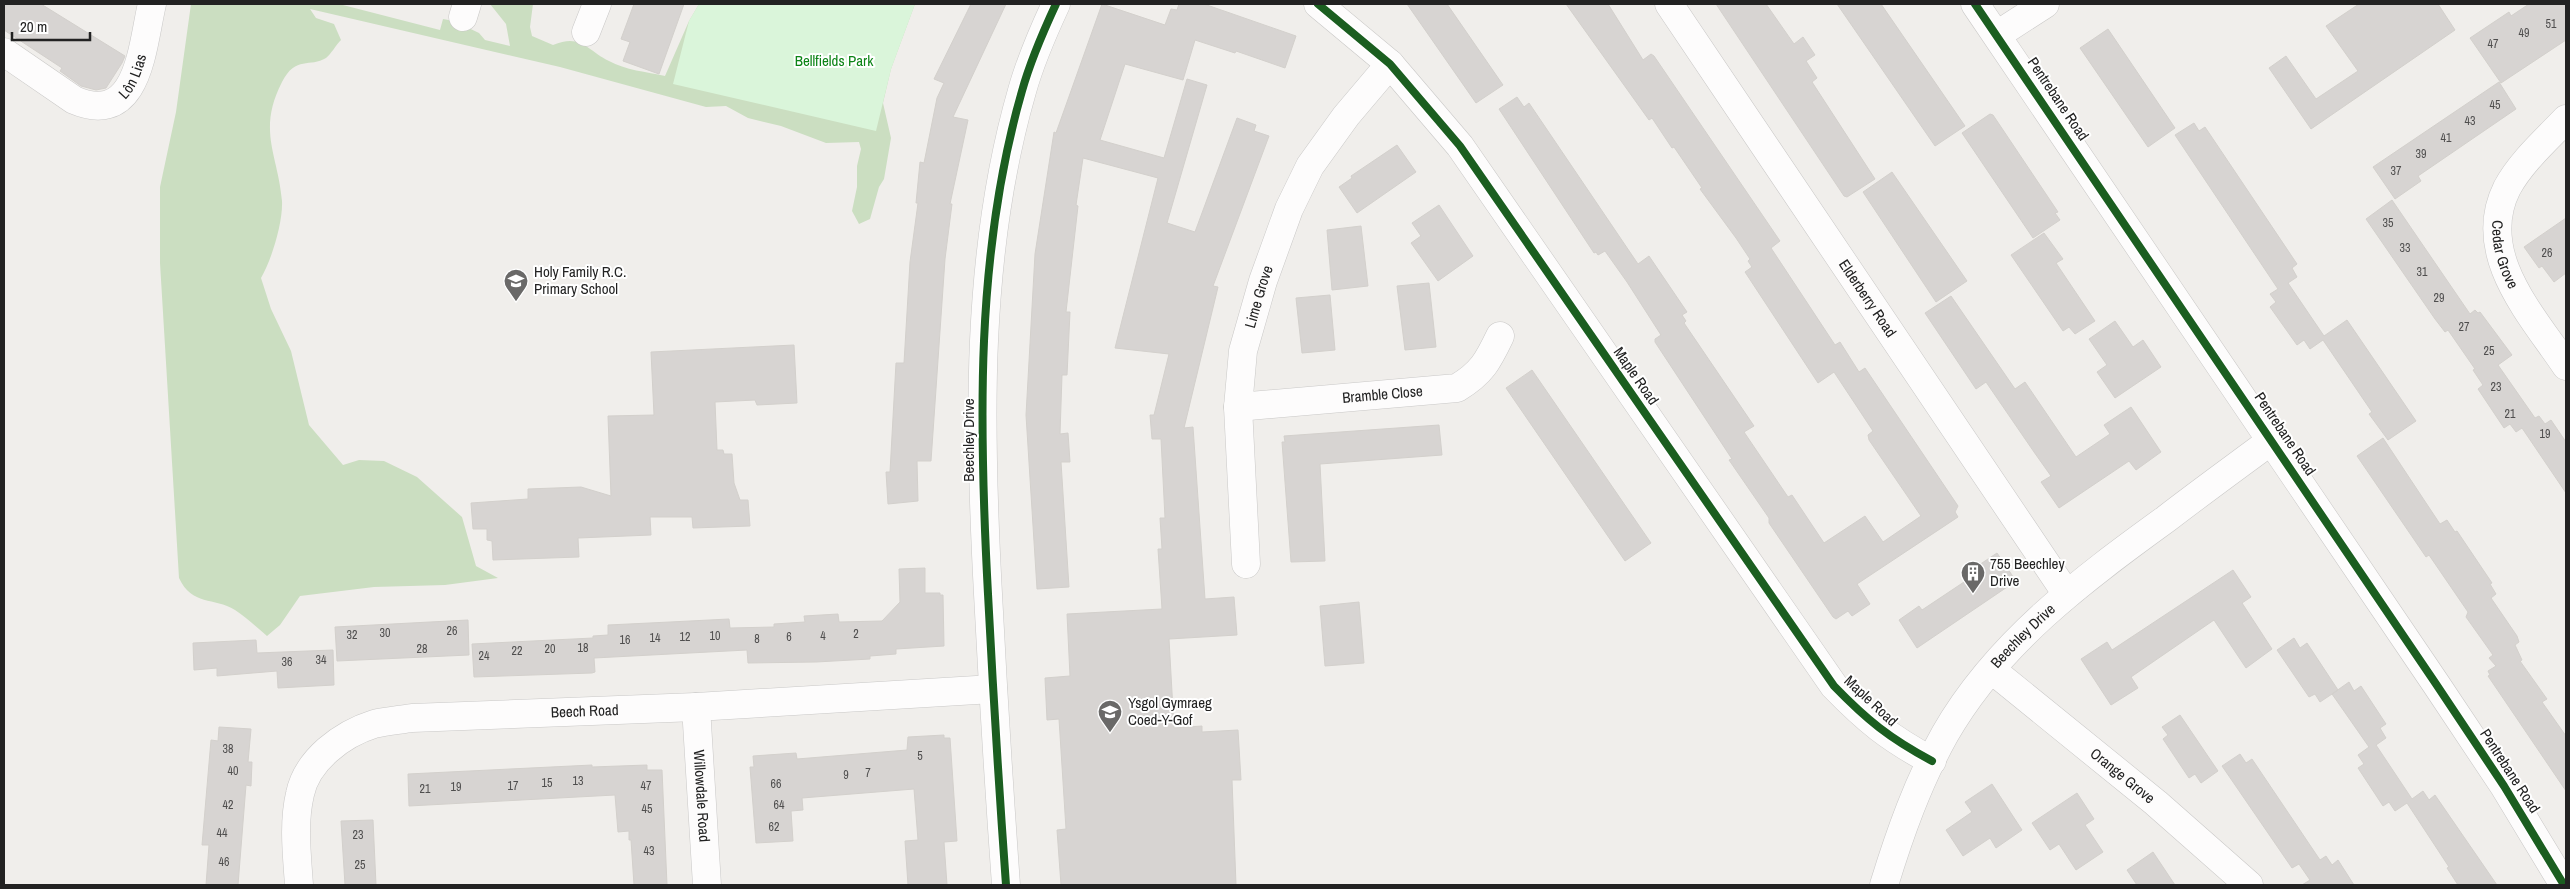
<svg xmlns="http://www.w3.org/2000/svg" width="2570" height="889" viewBox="0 0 2570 889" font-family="'Archivo Narrow',sans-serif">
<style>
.forest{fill:#cbdec1}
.park{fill:#daf5da}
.building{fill:#d7d4d2;stroke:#d3d0cc}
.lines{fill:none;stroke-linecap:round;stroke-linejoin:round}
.minor-casing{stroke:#c9c8c7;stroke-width:29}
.minor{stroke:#fdfcfc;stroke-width:28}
.cycleway-casing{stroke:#fff;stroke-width:11}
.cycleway{stroke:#1b5e20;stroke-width:8}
.labels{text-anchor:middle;stroke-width:4;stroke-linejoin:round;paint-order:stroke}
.number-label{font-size:12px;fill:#4f4e4e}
.park-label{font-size:15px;fill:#0c8416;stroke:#fff}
.street-label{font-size:15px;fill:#222;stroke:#fff}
.poi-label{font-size:15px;fill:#222;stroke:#fff;text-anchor:start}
</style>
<rect width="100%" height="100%" fill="#f0eeeb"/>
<path class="forest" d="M191,4H339L440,30L443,19L454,21L479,33L485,40L510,46L506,24L490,4H533L530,27L532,36L553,45C581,33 587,50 609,61C625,70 647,72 665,76L689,21L699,4H915L891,69L883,103L891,138L884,179L879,187L870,219L859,224L852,211L857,187V166L861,149L859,142L826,143L781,126L748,118L726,106L706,107L560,67L310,9L316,18L334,24L341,40C336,45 331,54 326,58C310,68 296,55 282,82C257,131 278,154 282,201C283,222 272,259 261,278L271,309L291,351L309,425L343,465L359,460L384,461L417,477L462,517L476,566L498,578L445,585L374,587L300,596L280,625L267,636C256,627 246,617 235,610C214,597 192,606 179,578L160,263V187L176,112Z"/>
<path class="park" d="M699,4H915L891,69L876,131L673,84L689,21Z"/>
<path class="building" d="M4,4H41L125,56L122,63L106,88L96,90L81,86L60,71L62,68L4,30Z
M634,4H684L659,74L623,61L630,42L621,39Z
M971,4H1006L953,117L968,120L950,204H952L945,259L931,461H917L918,501L888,504L886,472H890L896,363H904L910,262L918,203H916L920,162L924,163L937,98L944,83L934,79Z
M1102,4L1165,25L1171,9L1177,10L1179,4H1204L1296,36L1285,68L1236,51L1235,53L1195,40L1183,80L1125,64L1100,140L1164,158L1187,79L1207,85L1167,223L1195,232L1237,118L1256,125L1254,131L1269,136L1213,286L1218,287L1184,428L1193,427L1205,599L1234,597L1237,635L1169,639L1174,728L1202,726V732L1238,730L1241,780H1232L1236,885H1061L1057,830L1066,829L1059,719L1047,720L1045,678L1070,676L1067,614L1162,609L1158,549H1162L1160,518H1165L1161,439H1152L1150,415H1154L1169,354L1115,348L1158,178L1083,158L1076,205L1078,206L1066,312H1070L1067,375H1062L1060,434L1068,433L1070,462H1061L1069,587L1037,589L1026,415L1035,254L1054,132L1056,133Z
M1407,4H1447L1503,85L1476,103Z
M1566,4H1608L1643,60L1651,54L1654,56L1780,241L1771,248L1806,301L1835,345L1840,342L1859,372L1865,368L1958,506L1955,512L1958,517L1857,584L1870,604L1852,616L1848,611L1836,619L1833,617L1769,523V518L1729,460L1732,459L1655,342V339L1661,335L1627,282L1605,251L1598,255L1596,252L1594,253L1499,109L1517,97L1524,107L1529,103L1638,264L1649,256L1687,312L1682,315L1686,321L1684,323L1754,426L1744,432L1788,497L1792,495L1824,543L1865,516L1883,542L1921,516L1869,440L1868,435L1873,431L1834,372L1818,383L1745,272L1752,267L1748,261L1750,259L1736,238L1700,189L1702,188L1674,147L1672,148L1652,118L1649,120Z
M1716,4H1766L1794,44L1803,37L1815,55L1806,61L1817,78L1812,82L1875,179L1847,197L1844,196Z
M1837,4H1881L1965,126L1935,146Z
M2359,4H2438L2455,30L2311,129L2269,68L2286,56L2316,99L2358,71L2326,26Z
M2529,4H2566V40L2501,83L2470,38L2509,12L2511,16Z
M2108,29L2175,128L2148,147L2080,48Z
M2499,82L2516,109L2418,176L2421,181L2395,199L2373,167Z
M1990,114L1993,115L2058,212L2055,213L2060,220L2033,238L1962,133Z
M2194,123L2199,131L2205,127L2297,264L2292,268L2297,277L2288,283L2324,336L2347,320L2416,421L2388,440L2369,414L2372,412L2323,340L2310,349L2304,340L2297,345L2270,307L2276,302L2270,294L2278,289L2175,135Z
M1397,145L1416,172L1357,213L1339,187L1352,178L1351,176Z
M1892,172L1967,281L1936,302L1863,192Z
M2392,200L2470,314L2475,310L2478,313L2480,312L2512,355L2498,365L2535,418L2539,416L2545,424L2551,420L2566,442V493L2522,428L2516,432L2510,424L2504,428L2478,389L2483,385L2473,370L2475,369L2448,330L2445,332L2435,319L2366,219Z
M1439,205L1473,256L1438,281L1411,243L1421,236L1412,223Z
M2566,218V273L2554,282L2542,266L2539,268L2524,247Z
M1361,226L1368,286L1332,290L1327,230Z
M2044,233L2063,259L2056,263L2095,321L2075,334L2069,327L2063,331L2011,255Z
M1429,283L1436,347L1405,350L1397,286Z
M1330,295L1335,350L1302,353L1296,298Z
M1951,296L2015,389L2025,382L2076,457L2110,434L2104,425L2131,407L2161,452L2136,470L2129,461L2059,508L2041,482L2051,476L2034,452L1986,382L1976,389L1925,313Z
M2115,321L2133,347L2143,340L2161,367L2115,398L2097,372L2107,365L2089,339Z
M794,345L797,403L757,405L755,400L715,402L717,450H723L724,454H732L734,483L740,500H748L750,526L693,528L692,517H650L651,535L578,538L579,557L493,560L492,541L487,540V529H473L471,503L528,499V489L581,487L611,496L608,416L654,415L651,352Z
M1532,370L1651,543L1625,561L1506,388Z
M1439,425L1442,455L1320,464L1325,561L1291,562L1282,442H1285L1284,436Z
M2383,438L2440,524L2447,520L2455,532L2457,531L2492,583L2490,584L2496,594L2491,598L2517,636L2519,642L2515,645L2522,660L2520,661L2547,699L2542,702L2566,736V791L2488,676L2490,675L2488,671L2496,666L2489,658L2493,655L2466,617L2468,612L2429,555L2426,557L2357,456Z
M1997,553L2016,581L1917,648L1899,620L1919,606L1922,610L1979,572L1976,567Z
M925,568V593H940V595H943L944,646L896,649V654L870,656V659L816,662L748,663L747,650L594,658L595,672L592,673L474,677L472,644L593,638V636L608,635V625L670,622L729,619L730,628L774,627V624L805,622L804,616L838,614L839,622L882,621L900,602L899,569Z
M2233,570L2251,597L2242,603L2272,649L2246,668L2214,620L2131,677L2138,688L2111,705L2081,659L2107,642L2112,650Z
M1359,602L1364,663L1325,666L1320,606Z
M468,620L469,655L337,661L335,627Z
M2294,638L2300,648L2307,643L2338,690L2320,702L2315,694L2309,697L2277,650Z
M256,640L257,653L333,650L334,685L278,688L277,671L217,676V668L194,670L193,643Z
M2349,682L2354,691L2361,686L2386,724L2380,728L2386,738L2376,745L2412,799L2423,791L2429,800L2435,795L2497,885H2458L2447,868L2449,867L2407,803L2395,811L2389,802L2383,806L2358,768L2364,764L2358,755L2369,747L2332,694Z
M2180,715L2218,771L2201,783L2195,774L2189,778L2163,739L2168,735L2162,727Z
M219,727L251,729L248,762H252L251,786L246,785L238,885H206L209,845H202L211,740L218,741Z
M944,735V738H950L957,841L944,842L947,885H908L905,841L918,840L914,789L802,798L803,810L791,811L793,841L756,843L750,767H754L753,756L796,753L797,759L907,750L908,737Z
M2240,754L2246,763L2252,759L2320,860L2326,856L2332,865L2338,860L2354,885H2302L2310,880L2299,864L2292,868L2222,766Z
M592,765V767L647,765V770H662L667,885H634L631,840H629V831L618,832L615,795L409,806L408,774Z
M1992,784L2022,830L1996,848L1990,838L1963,856L1946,830L1972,812L1965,802Z
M2077,793L2094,819L2085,825L2103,852L2076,870L2059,844L2050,850L2032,823Z
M373,820L376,885H345L341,821Z
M2153,852L2175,885H2137L2127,870Z"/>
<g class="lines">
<defs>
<g id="minor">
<path d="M1318,4L1390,64L1460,146L1834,686C1867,720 1889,738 1932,761"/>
<path id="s1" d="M1669,4L2066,593"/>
<path d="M1975,4L2436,684L2504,786L2564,885"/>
<path d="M463,17L467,4"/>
<path d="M586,32L597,4"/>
<path d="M1997,35L2045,4"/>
<path id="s2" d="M4,52L74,100C139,128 142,46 152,4"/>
<path id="s3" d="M2566,119C2546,140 2521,162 2507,188C2474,254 2532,315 2566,366"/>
<path id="s4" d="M1238,407L1457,388C1482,373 1488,361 1500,336"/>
<path id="s5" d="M1246,564L1238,407L1243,351L1263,281L1289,209L1310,166L1346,116L1390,64"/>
<path id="s6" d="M1992,670L2156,803L2249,885"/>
<path id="s7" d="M696,707L707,885"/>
<path id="s8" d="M299,885C297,856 293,823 300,794C307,760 342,734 374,724C386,721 400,720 412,718L696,707L993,689"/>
<path d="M1006,885C999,788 993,691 988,594C979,427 975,254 1022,91C1030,62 1043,32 1056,4"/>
<path id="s9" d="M1884,885C1900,833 1918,782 1945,734C1997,643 2083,579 2166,519C2201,492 2237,466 2272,440"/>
</g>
</defs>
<use href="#minor" class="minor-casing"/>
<use href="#minor" class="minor"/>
<defs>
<path id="cycleway" d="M1318,4L1390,64L1460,146L1834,686C1867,720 1889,738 1932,761
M1975,4L2436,684L2504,786L2564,885
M1006,885C999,788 993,691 988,594C979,427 975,254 1022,91C1030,62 1043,32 1056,4"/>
</defs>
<use href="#cycleway" class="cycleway-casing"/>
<use href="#cycleway" class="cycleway"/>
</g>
<defs>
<symbol id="school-pin" viewBox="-11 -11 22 30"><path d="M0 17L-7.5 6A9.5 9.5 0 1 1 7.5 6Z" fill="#6a6968" stroke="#fff"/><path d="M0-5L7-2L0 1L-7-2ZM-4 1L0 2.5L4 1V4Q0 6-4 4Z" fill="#fff"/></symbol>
<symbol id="building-pin" viewBox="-11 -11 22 30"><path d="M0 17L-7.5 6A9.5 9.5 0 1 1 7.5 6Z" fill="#6a6968" stroke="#fff"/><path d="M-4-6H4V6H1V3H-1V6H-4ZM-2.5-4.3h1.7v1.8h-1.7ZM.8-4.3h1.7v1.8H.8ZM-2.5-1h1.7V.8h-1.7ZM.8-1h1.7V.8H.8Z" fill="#fff"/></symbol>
</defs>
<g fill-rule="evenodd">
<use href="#school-pin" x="502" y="267" width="28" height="38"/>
<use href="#building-pin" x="1959" y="559" width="28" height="38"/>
<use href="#school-pin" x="1096" y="698" width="28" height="38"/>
</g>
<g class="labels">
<g class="number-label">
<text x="2551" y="28">51</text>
<text x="2524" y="37">49</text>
<text x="2493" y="48">47</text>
<text x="2495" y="109">45</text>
<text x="2470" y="125">43</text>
<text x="2446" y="142">41</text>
<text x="2421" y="158">39</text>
<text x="2396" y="175">37</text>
<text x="2388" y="227">35</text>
<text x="2405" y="252">33</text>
<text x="2547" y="257">26</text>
<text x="2422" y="276">31</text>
<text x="2439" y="302">29</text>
<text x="2464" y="331">27</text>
<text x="2489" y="355">25</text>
<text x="2496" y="391">23</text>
<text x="2510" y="418">21</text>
<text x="2545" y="438">19</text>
<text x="452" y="635">26</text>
<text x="385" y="637">30</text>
<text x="856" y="638">2</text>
<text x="352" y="639">32</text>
<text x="715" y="640">10</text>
<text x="823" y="640">4</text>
<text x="685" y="641">12</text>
<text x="789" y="641">6</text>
<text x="655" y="642">14</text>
<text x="757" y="643">8</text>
<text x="625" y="644">16</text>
<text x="583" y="652">18</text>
<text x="422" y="653">28</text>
<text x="550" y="653">20</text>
<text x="517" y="655">22</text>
<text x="484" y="660">24</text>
<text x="321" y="664">34</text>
<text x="287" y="666">36</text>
<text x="228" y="753">38</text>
<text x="920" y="760">5</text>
<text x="233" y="775">40</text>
<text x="868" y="777">7</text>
<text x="846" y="779">9</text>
<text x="578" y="785">13</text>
<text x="547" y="787">15</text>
<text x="776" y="788">66</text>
<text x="513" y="790">17</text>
<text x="646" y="790">47</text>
<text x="456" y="791">19</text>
<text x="425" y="793">21</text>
<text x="228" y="809">42</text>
<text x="779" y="809">64</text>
<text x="647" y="813">45</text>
<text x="774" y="831">62</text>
<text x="222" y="837">44</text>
<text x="358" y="839">23</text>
<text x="649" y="855">43</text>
<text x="224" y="866">46</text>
<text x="360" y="869">25</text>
</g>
<g class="park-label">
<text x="834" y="66">Bellfields Park</text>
</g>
<g class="street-label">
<text dy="5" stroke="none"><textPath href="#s2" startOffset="159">Lôn Lias</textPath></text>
<text transform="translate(2058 99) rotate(56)" y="5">Pentrebane Road</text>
<text dy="5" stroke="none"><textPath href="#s3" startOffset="160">Cedar Grove</textPath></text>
<text dy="5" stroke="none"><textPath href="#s5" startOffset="270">Lime Grove</textPath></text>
<text dy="5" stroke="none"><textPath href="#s1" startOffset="355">Elderberry Road</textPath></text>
<text transform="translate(1636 376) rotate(55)" y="5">Maple Road</text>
<text dy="5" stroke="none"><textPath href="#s4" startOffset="145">Bramble Close</textPath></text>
<text transform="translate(2285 434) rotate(56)" y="5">Pentrebane Road</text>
<text transform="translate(969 440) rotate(-90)" y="5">Beechley Drive</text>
<text dy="5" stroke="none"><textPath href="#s9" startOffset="289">Beechley Drive</textPath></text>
<text transform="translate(1871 701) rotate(43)" y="5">Maple Road</text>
<text dy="5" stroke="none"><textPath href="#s8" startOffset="409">Beech Road</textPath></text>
<text transform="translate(2510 771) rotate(57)" y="5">Pentrebane Road</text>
<text dy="5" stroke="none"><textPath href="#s6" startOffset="168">Orange Grove</textPath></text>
<text dy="5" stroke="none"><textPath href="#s7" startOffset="89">Willowdale Road</textPath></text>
</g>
<g class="poi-label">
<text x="534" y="277">Holy Family R.C.<tspan x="534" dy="17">Primary School</tspan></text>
<text x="1990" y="569">755 Beechley<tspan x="1990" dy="17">Drive</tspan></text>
<text x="1128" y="708">Ysgol Gymraeg<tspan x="1128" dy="17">Coed-Y-Gof</tspan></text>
</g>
</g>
<rect width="2570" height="889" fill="none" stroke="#222222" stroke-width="10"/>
<path d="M12 32v8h78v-8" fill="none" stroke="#222222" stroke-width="2.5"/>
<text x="20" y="32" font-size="15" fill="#222222" stroke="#ffffff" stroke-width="4" paint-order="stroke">20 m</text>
</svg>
